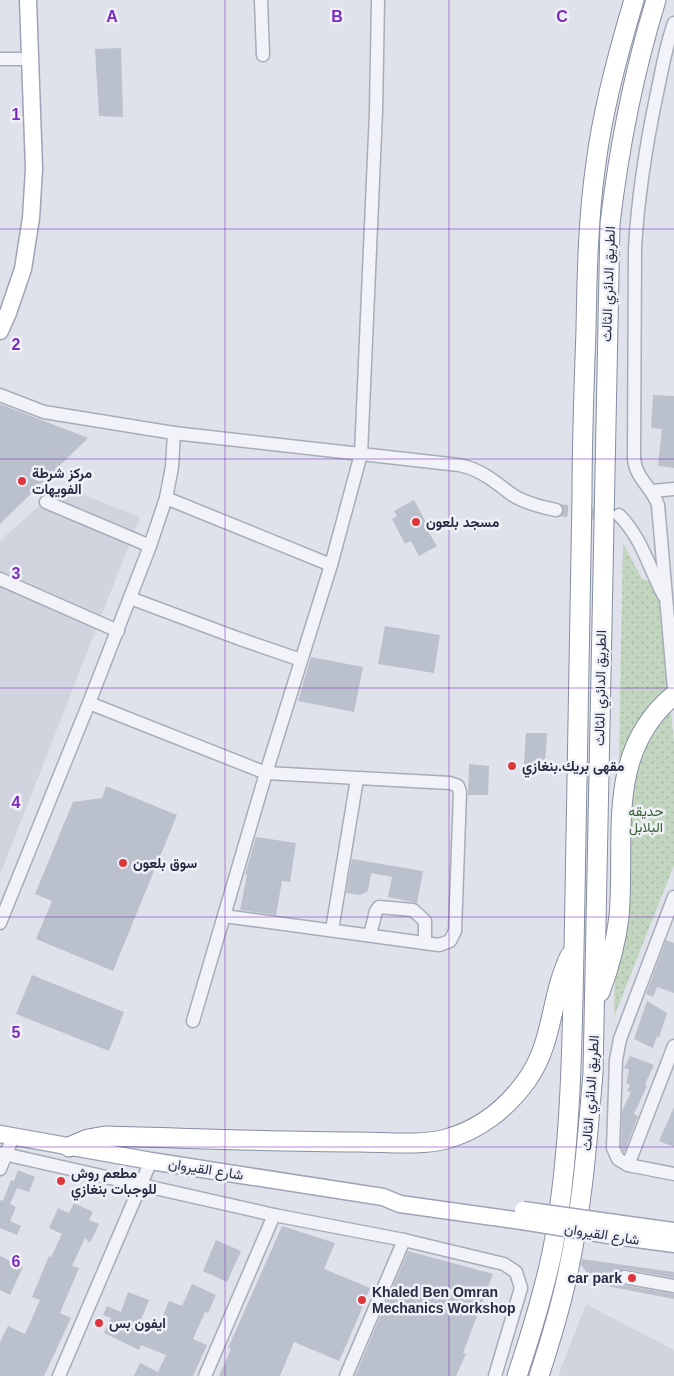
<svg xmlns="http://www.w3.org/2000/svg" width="674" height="1376" font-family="Arial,Vazirmatn,sans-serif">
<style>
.built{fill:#d1d4df}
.park{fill:url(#park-dots)}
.building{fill:#bbc0cd}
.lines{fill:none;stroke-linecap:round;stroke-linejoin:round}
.minor-tunnel{stroke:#babec9;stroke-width:12;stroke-dasharray:12 6;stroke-linecap:butt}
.minor-casing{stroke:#a8acb8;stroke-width:15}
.major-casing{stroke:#9da4b7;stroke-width:19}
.highway-casing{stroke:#858da2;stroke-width:21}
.minor{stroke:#f2f3f8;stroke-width:12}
.major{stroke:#fff;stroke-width:16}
.highway{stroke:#fff;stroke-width:19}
.major-bridge-casing{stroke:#9da4b7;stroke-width:19;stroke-linecap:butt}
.major-bridge{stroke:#fff;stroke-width:16}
.grid{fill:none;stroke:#7b2cbf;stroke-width:1;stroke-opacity:0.55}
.poi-dot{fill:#dd363b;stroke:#eff1f7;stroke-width:2}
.labels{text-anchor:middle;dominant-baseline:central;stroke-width:5;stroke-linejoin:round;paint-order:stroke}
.street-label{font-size:14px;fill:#262d43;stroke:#eff1f7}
.poi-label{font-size:14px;font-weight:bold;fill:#262d43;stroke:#eff1f7;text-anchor:start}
.park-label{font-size:14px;fill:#356032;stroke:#eff1f7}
.grid-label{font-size:16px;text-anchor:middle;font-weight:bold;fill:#7b2cbf;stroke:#eff1f7;stroke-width:5;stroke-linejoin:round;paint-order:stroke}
</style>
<defs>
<pattern id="park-dots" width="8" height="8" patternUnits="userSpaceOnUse" patternTransform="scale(1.25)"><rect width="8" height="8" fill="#c2d5bf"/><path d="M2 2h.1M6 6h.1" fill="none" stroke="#a7b7a5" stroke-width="1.8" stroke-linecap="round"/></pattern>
</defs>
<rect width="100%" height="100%" fill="#dfe2ea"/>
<g class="built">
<path d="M61,486l79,31 -140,358v-334z"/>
<path d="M586,1304l88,46v26h-116z"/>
</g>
<path class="park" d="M623,543l19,36 17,5 15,160v121l-60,152z"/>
<g class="building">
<path d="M121,48l2,69 -24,-1 -4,-67z"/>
<path d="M653,395l21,1v72l-16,-2 4,-37 -11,-1z"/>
<path d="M0,404l88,34 -88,86z"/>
<path d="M414,500l17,32 -2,1 8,13 -18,10 -8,-15 -6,3 -13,-25 5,-3 -3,-5z"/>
<path d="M385,626l55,9 -6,38 -56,-9z"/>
<path d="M311,657l52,10 -9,45 -56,-11z"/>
<path d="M526,733h21l-2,31h-21z"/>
<path d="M469,764l20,2 -1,29h-20z"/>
<path d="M106,786l71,29 -64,156 -77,-32 16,-38 -17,-7 38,-92 29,-4z"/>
<path d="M256,837l40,6 -6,39 -8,-1 -6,34 -36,-5 7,-35 -2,-1z"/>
<path d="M352,859l71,12 -6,32 -29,-6 4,-20 -21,-4 -3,18 -8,4 -14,-2z"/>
<path d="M666,940l8,3v50l-17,-6 -4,10 -7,-3z"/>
<path d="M32,975l92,37 -15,39 -93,-37z"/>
<path d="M647,1001l20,12 -8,25 -2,-2 -4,12 -19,-9z"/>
<path d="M630,1056l24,9 -9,19 2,2 -13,28 4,2 -14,37 -3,-7 1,-35 9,-19 -4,-1 3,-6 -4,-2 3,-13 -5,-2z"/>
<path d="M674,1107v40l-15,-6z"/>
<path d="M18,1170l17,7 -6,15 -12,-4 -7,16 6,3 -6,14 11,5 -4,9 -17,-7v-28l3,1 8,-21 3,1z"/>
<path d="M74,1203l19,9 -4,8 10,4 -9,19 -5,-5 -13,28 7,2 -19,45 11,5 -27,58h-44v-34l8,-16 17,8 15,-34 -8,-3 17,-41 2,1 11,-23 -13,-6 9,-20 11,5z"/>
<path d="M282,1226l53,17 -11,26 46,19 -15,37 -16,36 -45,-19 -14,34h-61l12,-27 -3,-1z"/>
<path d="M216,1240l25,11 -14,31 -24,-11z"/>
<path d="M408,1251l85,23 -30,79 3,1 -10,22h-101z"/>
<path d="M0,1256l23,11 -13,28 -10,-5z"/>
<path d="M582,1259l92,13v6l-49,-9 -7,2 -2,5 1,4 5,5 52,9v5l-78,-15 -15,-19z"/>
<path d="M192,1284l24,11 -8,18 -3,-1 -12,27 14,6 -14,31h-59l6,-13 18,9 8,-17 -25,-10 -2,5 -35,-17 7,-15 -8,-3 4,-9 14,6 7,-20 21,8 -9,22 17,8 12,-29 13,5z"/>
</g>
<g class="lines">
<path class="minor-tunnel" d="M556,510l55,5"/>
<g class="minor-casing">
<g id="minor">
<path d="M261,0l2,55"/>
<path d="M674,23c-8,22 -12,47 -17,70 -11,52 -19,103 -22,155l-1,211c2,20 18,28 24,46l16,184"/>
<path d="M0,59h29"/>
<path d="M0,395l44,17 130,21 285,32c21,4 35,16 52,29 13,9 30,13 45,16"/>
<path d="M652,491l22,-2"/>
<path d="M166,498l165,67"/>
<path d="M46,502l104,44"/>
<path d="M619,515c23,23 30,53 45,81"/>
<path d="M0,579l118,52"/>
<path d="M130,598l110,41 61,21"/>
<path d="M89,703l177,70 184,10 8,3 2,6 -5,139 -5,10 -11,4 -215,-29"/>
<path d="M674,897l-54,142 -4,21 -3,88 5,11 10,6 46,9"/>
<path d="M0,923l89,-220 61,-157 16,-48 6,-31 2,-34"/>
<path d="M332,930l25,-151"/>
<path d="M370,935l6,-24 3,-4 34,3 12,11v22"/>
<path d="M193,1021l73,-248 65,-208 30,-111 15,-342 2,-112"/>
<path d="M0,1153l274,62 130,25 100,24 12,8 5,16 -26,88"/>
<path d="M628,1165l46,-119"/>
<path d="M0,1169l13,-32"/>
<path d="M624,1277l50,9"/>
<path d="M59,1376l92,-215"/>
<path d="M205,1376l69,-161"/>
<path d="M346,1376l58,-136"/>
</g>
</g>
<g class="major-casing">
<g id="major">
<path d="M0,331l8,-18 15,-44 8,-51 3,-49 -6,-169"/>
<path d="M0,1134l151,27 232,36 17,7 122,17"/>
<path d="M615,1223l59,8"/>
<path d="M615,1236l59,8"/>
</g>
</g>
<g class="highway-casing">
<g id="highway">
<path d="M600,992c9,-24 16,-50 19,-75 7,-79 -15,-164 55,-222"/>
<path d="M69,1147l19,-8 17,-3c84,2 169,6 254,6 26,0 62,4 87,-3 33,-9 61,-31 81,-59 27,-38 23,-83 43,-124"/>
<path d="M517,1376c14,-42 27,-84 36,-128 18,-98 19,-198 21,-298 4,-151 6,-302 8,-453 0,-56 2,-112 4,-167 1,-56 2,-112 10,-167 7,-55 22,-110 38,-163"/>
<path d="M539,1376c10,-31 20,-63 27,-95 16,-69 21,-138 27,-208l17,-849c9,-77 23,-149 46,-224"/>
</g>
</g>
<use href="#minor" class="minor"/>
<use href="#major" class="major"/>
<use href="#highway" class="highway"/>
<g class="major-bridge-casing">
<g id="major-bridge">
<path d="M523,1210l92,13"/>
<path d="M522,1221l93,15"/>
</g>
</g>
<use href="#major-bridge" class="major-bridge"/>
</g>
<path class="grid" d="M225,0v1376M449,0v1376M0,229h674M0,459h674M0,688h674M0,917h674M0,1147h674"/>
<g class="poi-dot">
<circle cx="22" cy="481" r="5"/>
<circle cx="416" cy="522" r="5"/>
<circle cx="512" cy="766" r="5"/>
<circle cx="123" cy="863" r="5"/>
<circle cx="61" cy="1181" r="5"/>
<circle cx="632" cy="1278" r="5"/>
<circle cx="362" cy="1300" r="5"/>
<circle cx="99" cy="1323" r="5"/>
</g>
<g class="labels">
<g class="street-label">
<text transform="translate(608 284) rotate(-88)">الطريق الدائري الثالث</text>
<text transform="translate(600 688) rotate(-89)">الطريق الدائري الثالث</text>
<text transform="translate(590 1093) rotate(-86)">الطريق الدائري الثالث</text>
<text transform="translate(206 1169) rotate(9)">شارع القيروان</text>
<text transform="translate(602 1234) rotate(9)">شارع القيروان</text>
</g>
<g class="poi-label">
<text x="32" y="473">مركز شرطة<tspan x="32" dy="16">الفويهات</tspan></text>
<text x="426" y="522">مسجد بلعون</text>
<text x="522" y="766">مقهى بريك.بنغازي</text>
<text x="133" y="863">سوق بلعون</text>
<text x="71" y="1173">مطعم روش<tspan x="71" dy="16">للوجبات بنغازي</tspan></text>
<text x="622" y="1278" text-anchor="end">car park</text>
<text x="372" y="1292">Khaled Ben Omran<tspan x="372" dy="16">Mechanics Workshop</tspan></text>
<text x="109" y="1323">ايفون بس</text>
</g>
<g class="park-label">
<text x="646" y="811">حديقه<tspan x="646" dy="16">البلابل</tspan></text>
</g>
</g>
<g class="grid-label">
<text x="112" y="22">A</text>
<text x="337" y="22">B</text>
<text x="562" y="22">C</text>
<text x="16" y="120">1</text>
<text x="16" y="350">2</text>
<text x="16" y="579">3</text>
<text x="16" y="808">4</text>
<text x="16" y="1038">5</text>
<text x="16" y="1267">6</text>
</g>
</svg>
